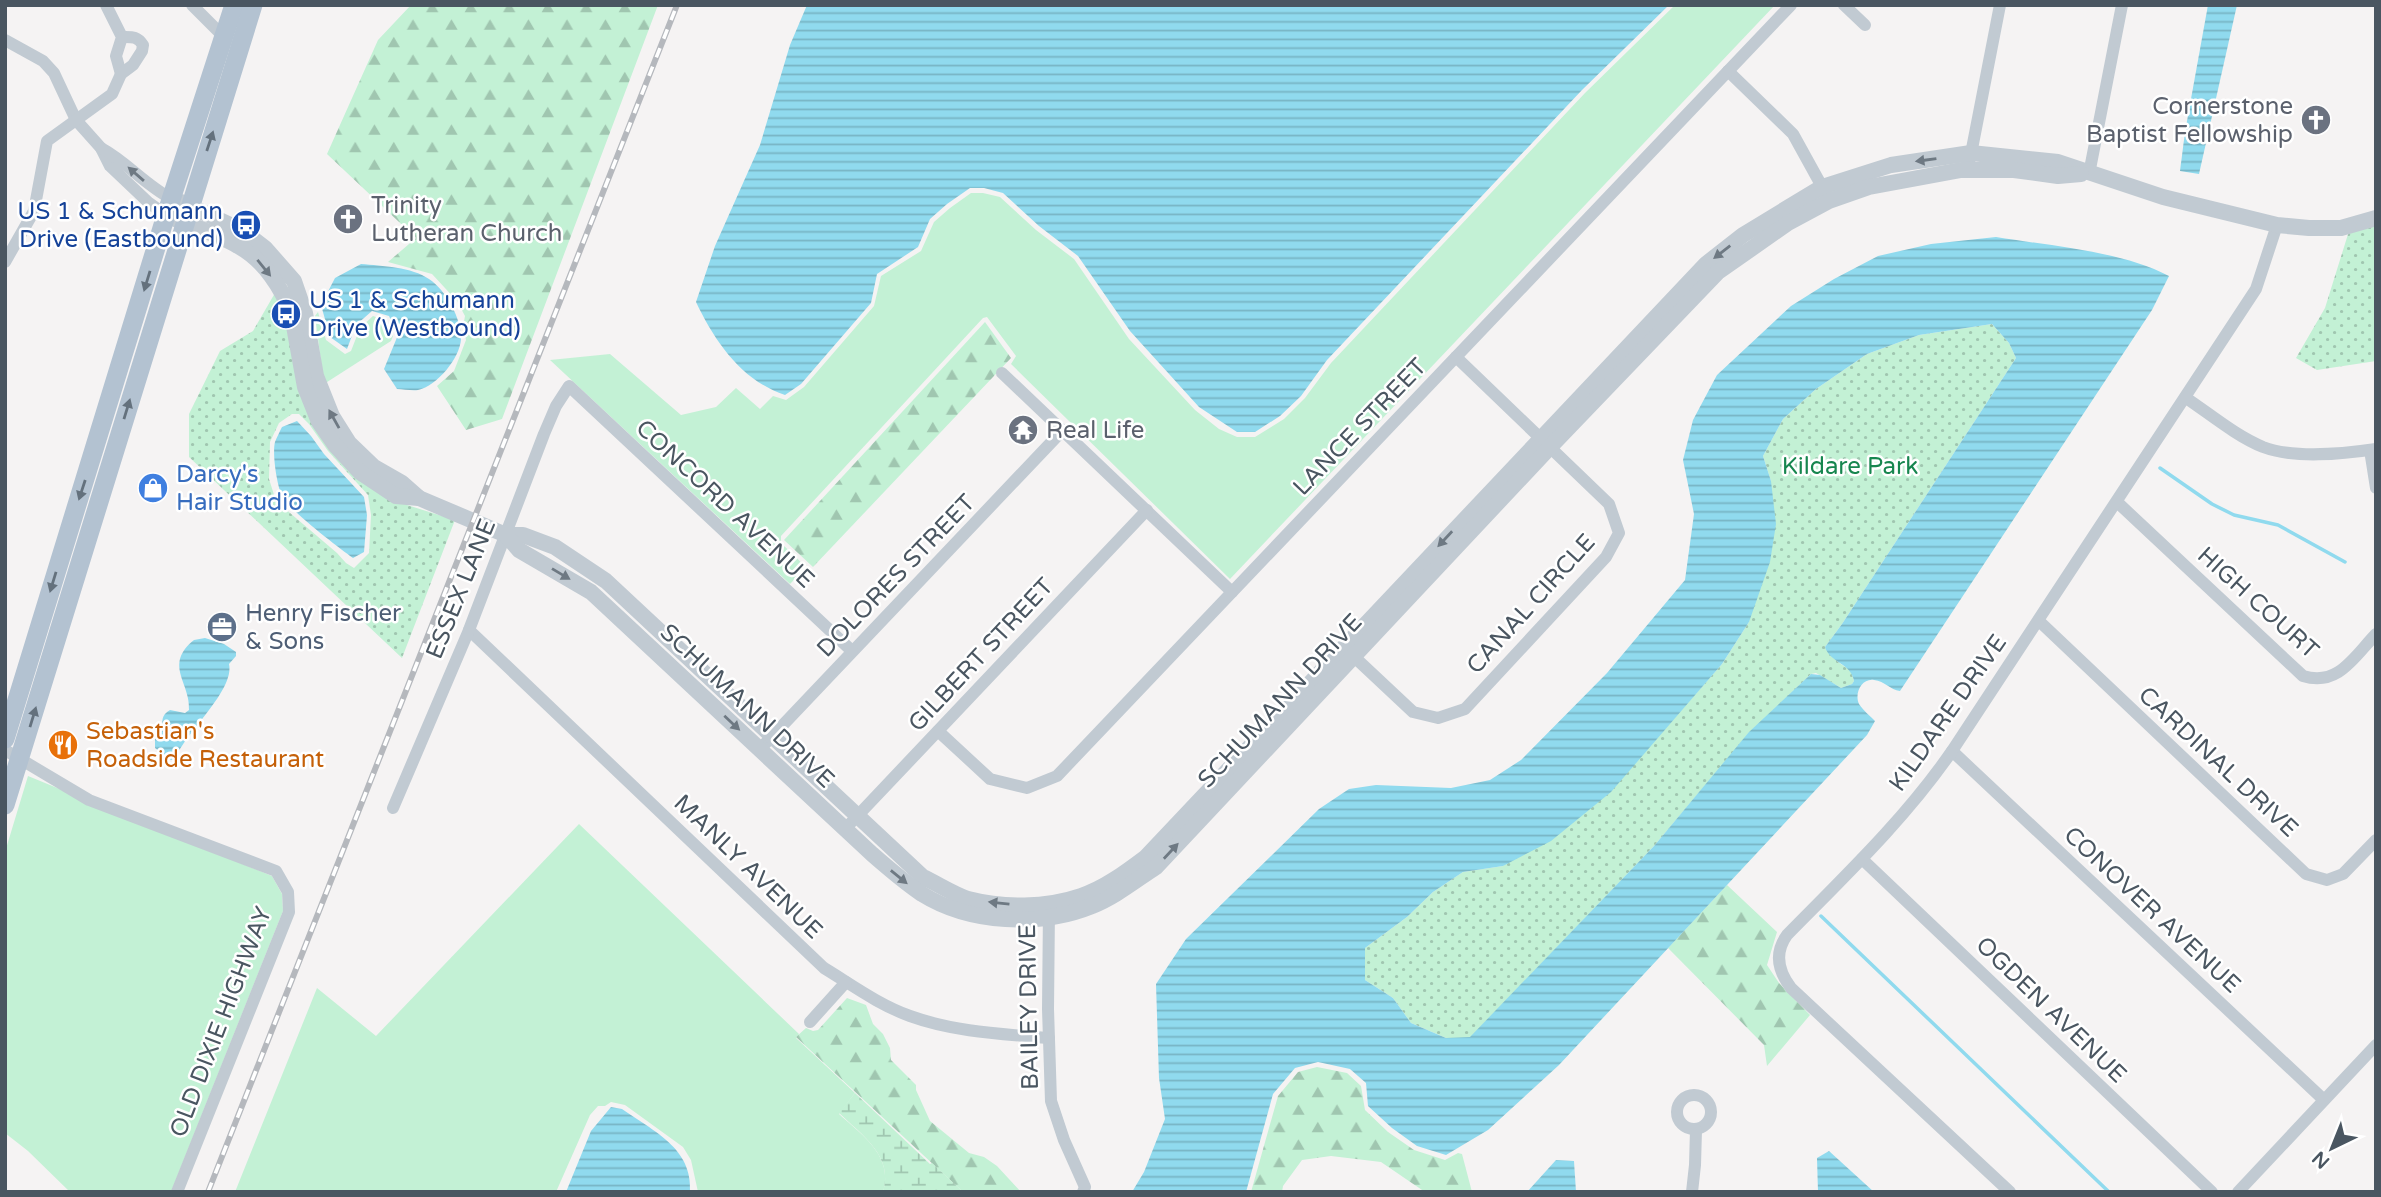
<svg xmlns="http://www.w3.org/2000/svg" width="2381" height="1197" font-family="'Varela Round',sans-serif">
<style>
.grass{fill:#c3f1d5}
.forest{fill:url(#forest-firs)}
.wetland{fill:url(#wetland-marsh)}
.park{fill:url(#park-dots);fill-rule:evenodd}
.water{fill:url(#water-rules);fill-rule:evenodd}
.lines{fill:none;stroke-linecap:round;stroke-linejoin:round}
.stream{stroke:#90daee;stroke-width:3.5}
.minor{stroke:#c1cad2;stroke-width:12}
.tertiary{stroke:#c1cad2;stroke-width:16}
.primary{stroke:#b3c2d1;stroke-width:19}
.rail-casing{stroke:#b5b8bd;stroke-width:6}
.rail{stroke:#fff;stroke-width:3.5;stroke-dasharray:10;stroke-linecap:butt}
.oneway{fill:#64717d}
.oneway2{fill:#6e7983}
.labels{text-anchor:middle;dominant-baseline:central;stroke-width:5;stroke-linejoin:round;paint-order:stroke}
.worship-label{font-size:24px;fill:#5b616d;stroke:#fff;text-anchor:start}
.transit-label{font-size:24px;fill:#164399;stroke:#fff;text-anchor:end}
.street-label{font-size:24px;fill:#4a5661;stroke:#fff}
.park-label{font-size:24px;fill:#17864f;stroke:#fff}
.shop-label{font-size:24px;fill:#366cbe;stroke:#fff;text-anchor:start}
.service-label{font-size:24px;fill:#4e5e75;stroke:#fff;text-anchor:start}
.food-label{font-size:24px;fill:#c56008;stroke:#fff;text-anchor:start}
</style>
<defs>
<pattern id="forest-firs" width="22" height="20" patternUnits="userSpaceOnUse" patternTransform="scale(1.75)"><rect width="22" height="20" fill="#c3f1d5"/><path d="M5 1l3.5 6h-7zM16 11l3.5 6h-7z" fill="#a0c6b0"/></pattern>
<pattern id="wetland-marsh" width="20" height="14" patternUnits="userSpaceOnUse" patternTransform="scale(1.75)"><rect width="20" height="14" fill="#c3f1d5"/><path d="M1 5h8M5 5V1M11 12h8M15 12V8" fill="none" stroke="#a0c6b0"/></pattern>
<pattern id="park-dots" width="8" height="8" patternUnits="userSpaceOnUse" patternTransform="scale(1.75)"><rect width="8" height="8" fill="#c3f1d5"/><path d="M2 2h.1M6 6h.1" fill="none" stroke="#a0c6b0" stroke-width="1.8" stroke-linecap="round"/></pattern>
<pattern id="water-rules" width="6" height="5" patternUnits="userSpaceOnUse" patternTransform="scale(1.75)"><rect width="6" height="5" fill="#90daee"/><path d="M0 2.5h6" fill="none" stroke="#78b4c4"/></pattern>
</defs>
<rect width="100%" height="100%" fill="#f5f3f3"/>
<g class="grass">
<path d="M1675,5h100l-545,574 -219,-215 5,-8 -29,-39 -4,1 -202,218v7l25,24 -16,17 -240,-224 60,-6 71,61 35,-8 20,-19 24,21 13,-13 13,4 18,-13 70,-81 7,-30 40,-25 13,-29 16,-14 21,-15h12l17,4 36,33 38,29 55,80 66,71 24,19 18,8h18l29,-18 21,-21 26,-35 254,-270z"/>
<path d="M318,312l8,28 19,14 6,-3 9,-23 13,-12 12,4 8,16 -2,5 -67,43 -9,-68z"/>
<path d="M28,776l244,100 10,18 1,17 -112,281h-101l-42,-41 -23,-18v-281z"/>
<path d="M579,824l220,210 -3,4 59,55 -16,21c23,21 55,42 44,78h-185l-7,-32 -8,-13 -58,-42 -14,-3 -6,4h-7l-8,9 -34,77h-321l82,-204 59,48z"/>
</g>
<g class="forest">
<path d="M411,5h247l-156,414 -36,11 -29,-44 17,-15 12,-31 -3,-13 2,-11 -8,-15 -25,-27 -44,-12 28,-24 -89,-84 51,-114z"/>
<path d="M985,322l26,36 -198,209 -29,-27z"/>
<path d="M1727,885l50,47 -10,33 12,18 31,32 -43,51 -3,-21 -96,-97z"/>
<path d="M847,998l19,7 7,19 10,10 7,14 1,12 25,25v5l14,31 39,32 15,4 13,9 24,26h-58l-167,-155 10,-9 7,3 5,-1z"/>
<path d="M1317,1067l30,6 14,13 4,24 23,22 26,18 31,10 13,-7 4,1 10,38h-47l-44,-30 -50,-6 -29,4 -19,26 -1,6h-31l27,-96 20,-24z"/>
</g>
<path class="wetland" d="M855,1093l75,71 2,-1 31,29h-80c11,-36 -21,-57 -44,-79z"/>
<g class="park">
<path d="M2376,225v136l-59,9 -21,-12 29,-50 24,-77z"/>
<path d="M275,293l12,24 17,82 103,106 48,15 -53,138 -213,-201v-43l31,-63 33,-20zM292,414h7l10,10 19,27 40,44 3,20 -2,38 -15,15 -8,-5 -9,-10 -61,-52 -7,-22 1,-37 9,-19z"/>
<path d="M1992,324l17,19 7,15 -174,266 -17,23 13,15 13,9 3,10 -2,3 -11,4 -25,-15 -5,1 -62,59 -95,113 -184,192h-24l-35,-15 -18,-25 -28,-18v-32l42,-31 26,-25 30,-20 40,-6 167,-143 52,-59 27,-42 22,-141 -8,-25 20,-37 33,-30 51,-35 52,-19z"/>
</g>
<g class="water">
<path d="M807,5h862l-87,85 -255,270 -26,36 -21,20 -25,16h-18l-38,-25 -69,-76 -52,-75 -39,-30 -36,-33 -19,-5h-14l-23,16 -17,15 -12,28 -41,27 -6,29 -70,81 -16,11c-43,-14 -70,-53 -89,-93l19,-56 45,-101 30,-100z"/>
<path d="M2208,5h29l-38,169 -19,-3 5,-39z"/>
<path d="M1996,237c54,9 126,14 173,39l-17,34 -252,381c-10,-1 -15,-10 -26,-11 -12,-2 -20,13 -15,24 4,6 11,12 16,17l-8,14 -308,330 -71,65 -42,25 -29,-9 -25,-18 -24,-22 -2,-23 -16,-14 -32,-7 -23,6 -22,26 -27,98h-114l12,-20 21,-53 -6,-41 -3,-94 30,-45 133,-130 30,-20 27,-4 75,3 39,-8 31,-20 86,-87 78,-93 9,-66 -11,-54 10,-40 24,-45 74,-69 43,-27 44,-23 53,-12zM1992,324l17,19 7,15 -174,266 -17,23c5,16 26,16 29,34l-2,3 -11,4 -21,-13 -9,-1 -62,58 -95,114 -184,191 -24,1 -35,-15 -18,-25 -28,-18v-32l42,-31 26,-25 30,-20 40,-6 48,-25 60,-49 111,-128 27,-42 21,-60 6,-38 -5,-43 -8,-25 20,-37 33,-30 51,-35 52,-19z"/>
<path d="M361,264c21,2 51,3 68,15 17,11 33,41 32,60 -1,19 -24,47 -43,51 -6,1 -15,-1 -21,-1l-13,-20 14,-34 -9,-19 -17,-5 -16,14 -9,24 -17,-12 -9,-32 14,-27z"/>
<path d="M297,421l14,15 13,18 40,43 3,18 -3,37 -11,6c-15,-11 -63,-47 -71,-62 -5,-11 -10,-42 -7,-54 2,-5 5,-11 7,-15z"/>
<path d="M205,638l19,6 12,8v4l-7,8c6,26 -44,69 -54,95l-4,1 -16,-12v-10l8,-8c-1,-9 -2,-15 7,-20l15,3 4,-3c2,-27 -26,-45 5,-70z"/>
<path d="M611,1107l11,2c31,22 71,39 68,83h-124l25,-61z"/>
<path d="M1829,1151l45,41h-56l-1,-34z"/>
<path d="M1556,1160l18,1 2,31h-49z"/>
</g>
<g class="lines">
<g class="stream">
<path d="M2160,468l52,36 22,11 44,10 67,37"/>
<path d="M1821,916l288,276"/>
</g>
<g class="minor">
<path d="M106,5l16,32 -6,19 5,18"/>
<path d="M192,5l32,32"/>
<path d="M1844,5l21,20"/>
<path d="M5,40l38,21 11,12 22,47 25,28 9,18 39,37 17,12"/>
<path d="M1728,71l65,63 32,58"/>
<path d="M101,148c26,14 44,37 71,51"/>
<path d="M1970,159l30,-154"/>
<path d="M2089,174l33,-169"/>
<path d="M5,262l29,-51 13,-70 65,-47 9,-20 12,-9 9,-14 1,-6c-6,-9 -11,-8 -21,-8"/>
<path d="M1002,373l230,219"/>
<path d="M2186,398c24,16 50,38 77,49 32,12 79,7 113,2"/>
<path d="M2370,450l6,38"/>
<path d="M2117,502l186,174c35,11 51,-19 73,-42"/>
<path d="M2039,621l267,253 21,6 16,-6 33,-34"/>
<path d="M469,630l355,338c28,17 55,37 86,48 44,16 93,18 139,22"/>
<path d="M1349,652l64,60 25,6 27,-9 141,-152 13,-24 -10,-29 -153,-147"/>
<path d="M938,731l52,48 37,9 30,-12 734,-771"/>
<path d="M760,749l302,-318"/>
<path d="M5,750l84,50 187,71 12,21 1,20 -112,280"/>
<path d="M1952,751l372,349"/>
<path d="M393,808l76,-178 75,-196 12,-28 13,-20 283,265"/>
<path d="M845,829l302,-319"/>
<path d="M1862,859l350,333"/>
<path d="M1049,909l-1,100 3,92 13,39 21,47 -2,5"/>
<path d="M810,1022l36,-40"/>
<circle cx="1694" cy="1112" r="17"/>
<path d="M1692,1192l3,-27 1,-35"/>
<path d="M2010,1192l-219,-204c-13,-17 -17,-35 -4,-53 58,-59 118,-116 165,-184l304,-462 21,-64"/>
<path d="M2238,1192l138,-147"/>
</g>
<g class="tertiary">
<path d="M181,202l62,29 22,17 29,33 11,32 11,63 16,40 17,27 25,24 28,16 17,15 87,37h17l32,12 51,34 317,296c15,7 30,17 45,22 35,9 78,9 113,-3 24,-8 45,-24 65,-39l560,-593 37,-29 79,-48 69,-22 80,-12 87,9 105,35 114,28 32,3h32l35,-10"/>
<path d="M166,215c24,11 50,18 72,31 26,14 44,42 54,69l13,72 14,35 16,23 25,27 36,24 23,2"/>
<path d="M506,535l13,15 72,42 281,262c16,14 32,28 50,40 48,30 118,33 170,12 23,-9 44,-26 64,-39l394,-420 168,-175 70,-49 41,-22 40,-14 92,-17h53l44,6 23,-2"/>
</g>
<g class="primary">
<path d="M5,739l161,-524 68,-210"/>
<path d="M5,805l248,-800"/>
</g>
<g class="rail-casing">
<path id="rail" d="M208,1192l469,-1187"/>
</g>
<use href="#rail" class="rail"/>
</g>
<defs><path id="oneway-solid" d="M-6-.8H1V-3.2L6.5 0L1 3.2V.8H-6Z" transform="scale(1.75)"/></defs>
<g class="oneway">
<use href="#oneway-solid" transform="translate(210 141) rotate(-72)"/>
<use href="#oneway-solid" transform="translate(147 281) rotate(107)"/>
<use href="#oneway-solid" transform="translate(127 409) rotate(-73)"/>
<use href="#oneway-solid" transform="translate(82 490) rotate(108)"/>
<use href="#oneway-solid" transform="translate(53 582) rotate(107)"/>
<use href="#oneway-solid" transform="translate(33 717) rotate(-73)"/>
</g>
<g class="oneway2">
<use href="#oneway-solid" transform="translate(1926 160) rotate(172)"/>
<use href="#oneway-solid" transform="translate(136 174) rotate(-139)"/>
<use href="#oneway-solid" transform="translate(1722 252) rotate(142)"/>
<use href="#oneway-solid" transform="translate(264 268) rotate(51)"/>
<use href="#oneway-solid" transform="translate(334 419) rotate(-119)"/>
<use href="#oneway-solid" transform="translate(1445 539) rotate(133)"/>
<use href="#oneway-solid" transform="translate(561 574) rotate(31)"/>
<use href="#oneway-solid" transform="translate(732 723) rotate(43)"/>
<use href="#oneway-solid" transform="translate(1171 851) rotate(-47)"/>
<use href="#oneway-solid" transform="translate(899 877) rotate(39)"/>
<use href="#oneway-solid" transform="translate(999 903) rotate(-174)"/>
</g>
<defs>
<g id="church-disc" transform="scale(1.575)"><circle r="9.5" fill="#6b7280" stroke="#fff"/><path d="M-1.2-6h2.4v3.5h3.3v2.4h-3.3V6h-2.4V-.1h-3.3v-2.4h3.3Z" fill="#fff"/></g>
<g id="bus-disc" transform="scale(1.575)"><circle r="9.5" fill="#1a4fb4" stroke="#fff"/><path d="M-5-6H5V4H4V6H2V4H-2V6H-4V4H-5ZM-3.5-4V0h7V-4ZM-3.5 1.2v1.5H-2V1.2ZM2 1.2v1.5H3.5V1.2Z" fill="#fff"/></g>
<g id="temple-disc" transform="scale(1.575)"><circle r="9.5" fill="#6b7280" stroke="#fff"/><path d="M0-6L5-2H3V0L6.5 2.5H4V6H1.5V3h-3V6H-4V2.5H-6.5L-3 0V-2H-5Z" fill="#fff"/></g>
<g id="shop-disc" transform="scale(1.575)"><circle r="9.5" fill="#3f7fe0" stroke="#fff"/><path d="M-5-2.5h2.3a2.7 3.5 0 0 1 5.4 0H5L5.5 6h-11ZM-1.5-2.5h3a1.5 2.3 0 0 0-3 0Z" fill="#fff"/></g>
<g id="office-disc" transform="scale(1.575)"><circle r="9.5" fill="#5c6f8a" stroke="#fff"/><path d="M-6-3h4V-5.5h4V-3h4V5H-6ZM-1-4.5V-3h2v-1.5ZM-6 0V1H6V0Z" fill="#fff"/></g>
<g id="restaurant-disc" transform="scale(1.575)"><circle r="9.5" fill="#e8710a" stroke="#fff"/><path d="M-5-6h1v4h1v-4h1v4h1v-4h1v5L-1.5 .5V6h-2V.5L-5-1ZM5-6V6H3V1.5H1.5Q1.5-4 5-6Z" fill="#fff"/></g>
</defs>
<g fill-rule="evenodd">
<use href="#church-disc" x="2316" y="120"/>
<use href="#church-disc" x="348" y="219"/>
<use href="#bus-disc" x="246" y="225"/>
<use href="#bus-disc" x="286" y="314"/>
<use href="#temple-disc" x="1023" y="430"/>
<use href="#shop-disc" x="153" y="488"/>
<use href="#office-disc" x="222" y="627"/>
<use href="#restaurant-disc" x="63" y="745"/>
</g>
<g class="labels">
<g class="worship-label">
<text x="2293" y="106" text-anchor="end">Cornerstone<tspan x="2293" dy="28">Baptist Fellowship</tspan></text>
<text x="371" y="205">Trinity<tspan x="371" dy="28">Lutheran Church</tspan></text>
<text x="1046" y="430">Real Life</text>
</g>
<g class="transit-label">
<text x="223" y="211">US 1 &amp; Schumann<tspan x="223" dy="28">Drive (Eastbound)</tspan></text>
<text x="309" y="300" text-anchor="start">US 1 &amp; Schumann<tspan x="309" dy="28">Drive (Westbound)</tspan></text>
</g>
<g class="street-label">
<text transform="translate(1360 427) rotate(-46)">LANCE STREET</text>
<text transform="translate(725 504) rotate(43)">CONCORD AVENUE</text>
<text transform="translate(896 576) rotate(-46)">DOLORES STREET</text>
<text transform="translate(461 589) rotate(-68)">ESSEX LANE</text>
<text transform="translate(2258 603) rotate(42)">HIGH COURT</text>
<text transform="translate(1531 604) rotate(-48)">CANAL CIRCLE</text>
<text transform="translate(981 655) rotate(-47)">GILBERT STREET</text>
<text transform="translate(1280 701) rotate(-47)">SCHUMANN DRIVE</text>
<text transform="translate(747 706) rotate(43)">SCHUMANN DRIVE</text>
<text transform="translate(1948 713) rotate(-55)">KILDARE DRIVE</text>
<text transform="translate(2218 762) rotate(43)">CARDINAL DRIVE</text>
<text transform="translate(748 867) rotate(44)">MANLY AVENUE</text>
<text transform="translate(2152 910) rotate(43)">CONOVER AVENUE</text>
<text transform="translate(1029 1007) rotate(-91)">BAILEY DRIVE</text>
<text transform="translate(2051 1010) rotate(44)">OGDEN AVENUE</text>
<text transform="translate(221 1022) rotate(-69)">OLD DIXIE HIGHWAY</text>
</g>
<g class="park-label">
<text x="1850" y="466">Kildare Park</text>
</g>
<g class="shop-label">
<text x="176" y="474">Darcy's<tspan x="176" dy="28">Hair Studio</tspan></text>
</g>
<g class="service-label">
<text x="245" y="613">Henry Fischer<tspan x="245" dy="28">&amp; Sons</tspan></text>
</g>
<g class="food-label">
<text x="86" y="731">Sebastian's<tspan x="86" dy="28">Roadside Restaurant</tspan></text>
</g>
</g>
<rect width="2381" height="1197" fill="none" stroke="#4a5661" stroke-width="14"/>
<g transform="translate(2332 1148) rotate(223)" stroke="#ffffff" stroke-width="5" paint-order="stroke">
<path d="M0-5L12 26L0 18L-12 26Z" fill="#4a5661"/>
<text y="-10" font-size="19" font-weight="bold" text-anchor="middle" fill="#4a5661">N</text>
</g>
</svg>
